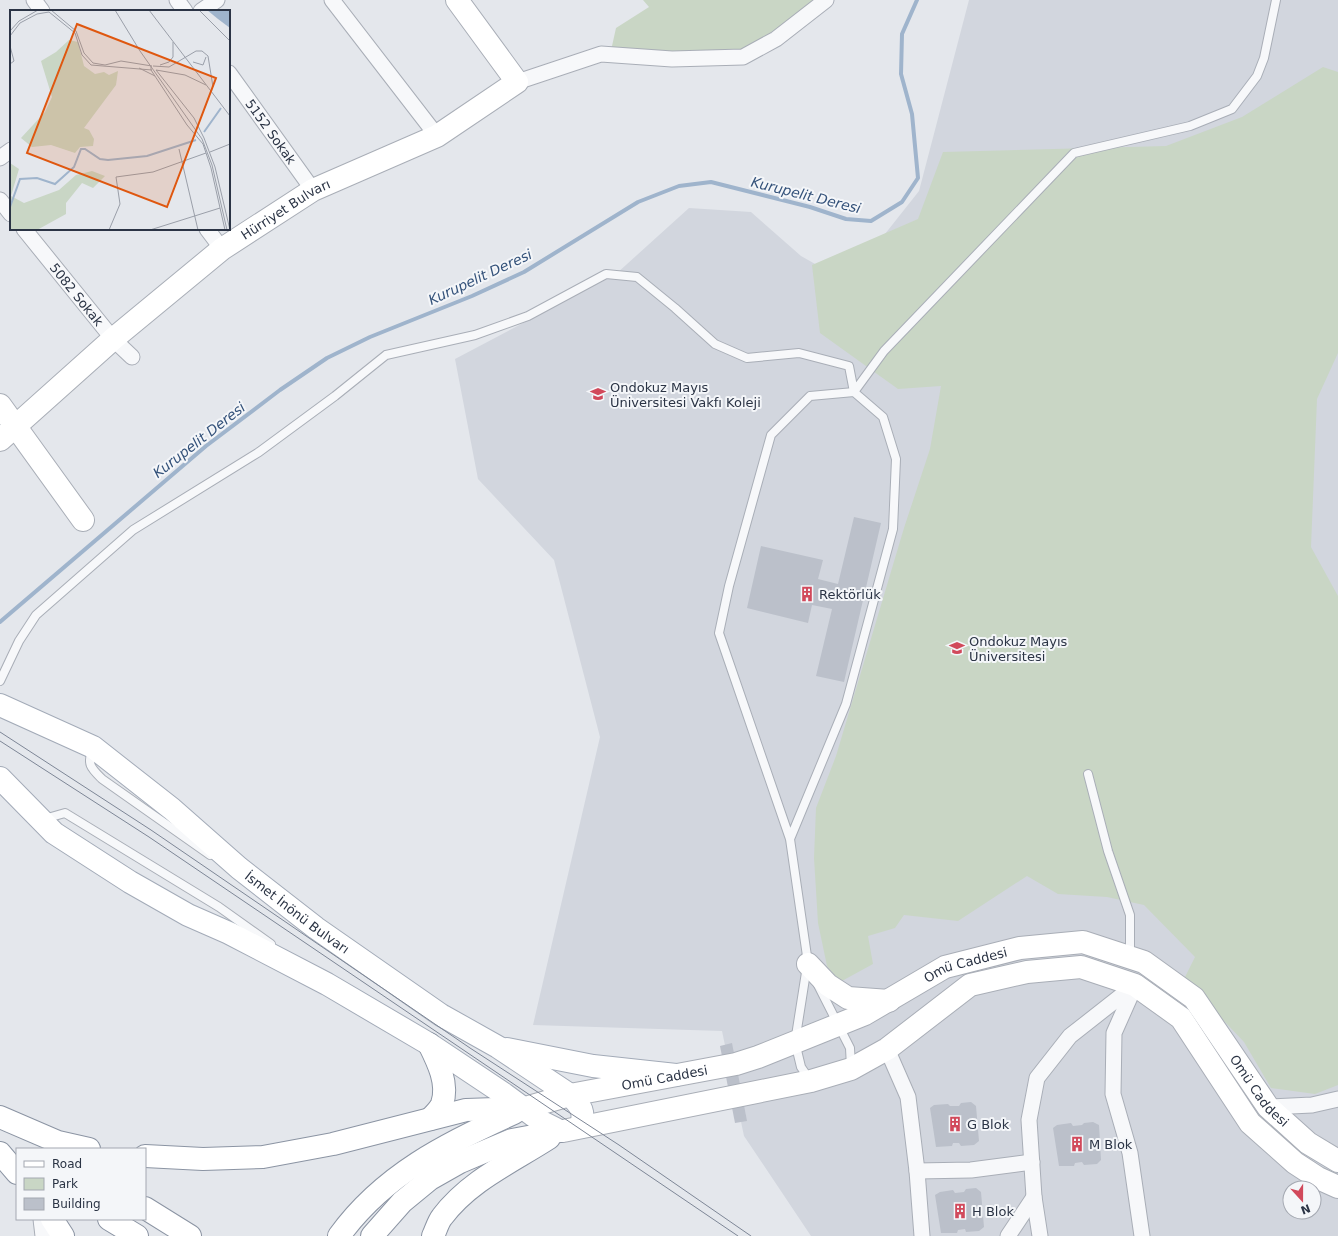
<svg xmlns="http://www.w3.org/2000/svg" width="1338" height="1236" font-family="'DejaVu Sans',sans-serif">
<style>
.built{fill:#d2d6de;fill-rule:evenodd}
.green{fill:#c9d6c5}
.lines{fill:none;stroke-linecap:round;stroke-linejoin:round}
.stream{stroke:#9fb4cc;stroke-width:4}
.building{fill:#bbc0ca}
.lane-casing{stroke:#a9aeb7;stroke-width:10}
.street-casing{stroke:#a9aeb7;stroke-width:17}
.secondary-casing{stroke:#a9aeb7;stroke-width:24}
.primary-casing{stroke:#a3abb8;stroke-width:24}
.highway-casing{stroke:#8b94a3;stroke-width:24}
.lane{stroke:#f7f8fa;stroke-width:8}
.street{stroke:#f7f8fa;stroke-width:15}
.secondary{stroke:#fff;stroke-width:22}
.primary{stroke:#fff;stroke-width:22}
.highway{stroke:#fff;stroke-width:22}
.tram{stroke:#7d8696;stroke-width:1}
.labels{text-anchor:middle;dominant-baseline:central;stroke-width:4;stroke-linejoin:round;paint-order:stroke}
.street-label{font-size:13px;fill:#2b3445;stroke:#f4f6f9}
.poi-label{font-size:13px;fill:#2b3445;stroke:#f4f6f9;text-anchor:start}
.water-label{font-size:14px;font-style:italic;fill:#34527a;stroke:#f4f6f9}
.inset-river{fill:none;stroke:#9fb4cc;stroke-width:2}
.inset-road{fill:none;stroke:#9a9fa9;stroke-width:1}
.view{fill:#df570f;fill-opacity:0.15;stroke:#df570f;stroke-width:2}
.inset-edge{fill:none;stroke:#2b3445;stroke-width:2}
</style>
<rect width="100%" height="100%" fill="#e4e7ec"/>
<path class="built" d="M969,0h369v1236h-527l-67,-100 -22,-105 -189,-6 67,-288 -46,-177 -76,-81 -23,-120 161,-85 73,-66 62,4 50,44 46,26 72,-91zM1290,1188h24v24h-24z"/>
<g class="green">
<path d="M643,0h183l-83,57 -133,-2 6,-27 33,-21z"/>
<path d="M1323,67l15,5v281l-21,46 -6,148 27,49v489l-23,9 -44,-6 -27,-46 -60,-63 11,-22 -51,-52 -37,-8 -49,-3 -31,-18 -69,45 -54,-6 -9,13 -27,8 5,28 -33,18 -13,-16 -9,-43 -4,-65 2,-50 20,-52 68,-228 26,-79 11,-63 -43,3 -78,-56 -8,-68 106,-46 25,-67 223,-6 76,-29z"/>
</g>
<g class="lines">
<path class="stream" d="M0,622l206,-176 74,-56 47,-32 43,-21 102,-41 52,-24 114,-70 41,-16 32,-4 99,25 36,12 25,2 31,-19 16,-24 -6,-64 -11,-40 1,-40 15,-34"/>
</g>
<g class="building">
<path d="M854,517l27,6 -37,159 -28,-6 16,-67 -20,-4 -4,18 -61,-15 14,-62 62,14 -5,19 20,5z"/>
<path d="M732,1043l15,78 -12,2 -15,-77z"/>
<path d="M971,1102l5,4 3,35 -5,4 -13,1 -2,-3h-6l-1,3 -16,1 -6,-39 4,-3 14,-1 2,2h9l2,-3z"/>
<path d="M1093,1122l6,3 2,35 -4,4 -13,1 -2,-3 -7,1 -1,3h-15l-6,-38 4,-3 14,-2 2,3 9,-1 2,-2z"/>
<path d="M976,1188l5,4 3,35 -5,4 -13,1 -1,-3 -7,1 -1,3h-16l-6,-38 5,-3 13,-2 2,3 9,-1 2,-3z"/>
</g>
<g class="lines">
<g class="lane-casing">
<g id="lane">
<path d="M0,681l19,-40 17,-26 97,-85 126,-78 76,-56 51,-41 89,-20 53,-19 78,-42 31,3 38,31 40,36 32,14 52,-5 50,13 5,26 30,-41 190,-198 116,-27 42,-17 25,-33 7,-18 12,-58"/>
<path d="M92,749c-5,16 -1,19 10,30l108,76"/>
<path d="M1088,774l20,77 22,64v40"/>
<path d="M48,824l3,-7 14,-4 154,94 52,37"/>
<path d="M790,839l56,-135 47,-175 3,-70 -13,-42 -29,-25 -44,4 -39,39 -42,151 -10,47 71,206 18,124"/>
<path d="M807,966l-12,76 6,25 9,13"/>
<path d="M818,985l32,63 1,19"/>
</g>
</g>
<g class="street-casing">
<g id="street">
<path d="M34,0l8,11"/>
<path d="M177,0l8,11"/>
<path d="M332,0l105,136"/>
<path d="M201,11l16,-11"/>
<path id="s1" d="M229,73l84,117"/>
<path d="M517,82l84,-28 71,5 71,-2 33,-18 50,-39"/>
<path d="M0,158l11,-8"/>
<path d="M0,200l11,14"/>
<path id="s2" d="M24,229l89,110 19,18"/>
<path d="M207,229l15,20"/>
<path d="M1134,988l-20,45 -1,61 17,59 12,83"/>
<path d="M887,1049l21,48 9,74 5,65"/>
<path d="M1268,1107l44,-2 26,-6"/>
<path d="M917,1171l54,-1 61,-8"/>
<path d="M41,1219l2,17"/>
<path d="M1008,1236l26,-39"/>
<path d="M1040,1236l-6,-39 -5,-77 8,-42 33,-42 65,-51"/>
</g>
</g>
<g class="secondary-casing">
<g id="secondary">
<path d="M0,405l83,115"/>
<path id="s3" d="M0,440l113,-101 109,-90 91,-59 124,-54 80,-54 -60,-82"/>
<path d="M808,964l20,21 20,13 41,3"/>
<path id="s4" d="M525,1108l45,-13 166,-31 22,-7 107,-43 80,-47 75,-19 63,-6 61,20 50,36 74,109 40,36 30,18"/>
<path d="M563,1131l248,-50 40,-12 36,-20 83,-64 57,-13 54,-5 54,18 46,33 69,105 45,40 23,15 20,9"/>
</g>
</g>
<g class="primary-casing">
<g id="primary">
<path id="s5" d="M0,705l93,42 79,62 67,59 77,60 125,87 57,32 72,48c11,12 15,15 11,32"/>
<path d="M0,778l54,55 76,49 58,33 41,18 98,51 102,60 75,50 38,28 18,9"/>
<path d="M507,1049l86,17 83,9"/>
</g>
</g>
<g class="highway-casing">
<g id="highway">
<path d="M429,1044c9,18 20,40 13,60 -2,5 -8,11 -12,15"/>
<path d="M0,1117l58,25 31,7"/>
<path d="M0,1153l17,20"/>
<path d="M145,1156l58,3 60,-2 70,-13 133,-34 59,-2"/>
<path d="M145,1208l45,28"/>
<path d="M52,1219l11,17"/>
<path d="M109,1219l28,17"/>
<path d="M339,1236c44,-61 108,-93 175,-123"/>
<path d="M372,1236l30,-34 28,-23 30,-17 52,-22 48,-9"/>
<path d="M433,1236c3,-6 5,-14 9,-19 28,-37 70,-55 107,-79"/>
</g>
</g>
<use href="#lane" class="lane"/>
<use href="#street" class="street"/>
<use href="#secondary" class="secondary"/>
<use href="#primary" class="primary"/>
<use href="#highway" class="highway"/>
<g class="tram">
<path d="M0,732l151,98 319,218 149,97 132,91"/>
<path d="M0,741l149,96 589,399"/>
</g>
</g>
<defs>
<g id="school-bare" transform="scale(1.2)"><path d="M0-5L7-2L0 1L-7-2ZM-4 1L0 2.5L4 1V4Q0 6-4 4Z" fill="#d1495b" stroke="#f4f6f9" stroke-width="2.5" paint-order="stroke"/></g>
<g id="building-bare" transform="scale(1.2)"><path d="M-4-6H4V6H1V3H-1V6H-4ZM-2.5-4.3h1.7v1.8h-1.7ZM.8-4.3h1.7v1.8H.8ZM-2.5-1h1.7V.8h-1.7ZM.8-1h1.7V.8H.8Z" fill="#d1495b" stroke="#f4f6f9" stroke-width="2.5" paint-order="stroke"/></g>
<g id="university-bare" transform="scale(1.2)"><path d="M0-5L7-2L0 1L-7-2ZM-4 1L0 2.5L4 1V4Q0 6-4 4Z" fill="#d1495b" stroke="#f4f6f9" stroke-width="2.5" paint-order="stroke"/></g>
</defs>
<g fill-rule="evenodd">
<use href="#school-bare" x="598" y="394"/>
<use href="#building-bare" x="807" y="594"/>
<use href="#university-bare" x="957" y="648"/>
<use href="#building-bare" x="955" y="1124"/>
<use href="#building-bare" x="1077" y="1144"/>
<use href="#building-bare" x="960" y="1211"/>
</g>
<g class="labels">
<g class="street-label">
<text stroke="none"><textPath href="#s1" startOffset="72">5152 Sokak</textPath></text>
<text stroke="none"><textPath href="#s3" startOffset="368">Hürriyet Bulvarı</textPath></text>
<text stroke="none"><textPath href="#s2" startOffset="84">5082 Sokak</textPath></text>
<text stroke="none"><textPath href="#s5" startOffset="365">İsmet İnönü Bulvarı</textPath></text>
<text stroke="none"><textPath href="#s4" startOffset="467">Omü Caddesi</textPath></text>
<text stroke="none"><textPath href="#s4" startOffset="143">Omü Caddesi</textPath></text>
<text stroke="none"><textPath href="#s4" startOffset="827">Omü Caddesi</textPath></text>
</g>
<g class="poi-label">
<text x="610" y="387">Ondokuz Mayıs<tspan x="610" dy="15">Üniversitesi Vakfı Koleji</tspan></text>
<text x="819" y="594">Rektörlük</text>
<text x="969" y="641">Ondokuz Mayıs<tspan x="969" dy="15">Üniversitesi</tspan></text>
<text x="967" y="1124">G Blok</text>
<text x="1089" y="1144">M Blok</text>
<text x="972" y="1211">H Blok</text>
</g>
<g class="water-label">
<text transform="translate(806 195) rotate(14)">Kurupelit Deresi</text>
<text transform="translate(480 277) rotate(-25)">Kurupelit Deresi</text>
<text transform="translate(199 440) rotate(-38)">Kurupelit Deresi</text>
</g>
</g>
<g transform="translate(10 10)">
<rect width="220" height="220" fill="#e4e7ec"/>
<path d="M59,30l9,2 6,24 11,8 9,-2 5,3 9,-4 -2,14 -32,43 5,2 5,9 -1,7 -13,1 -5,6 -24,-8 -19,2 -11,-9 24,-26 7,-15 -11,-36 15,-9zM0,153l9,6 -8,27 13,7 35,-13 17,-15 16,-4 13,5 -12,12 -11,-5 -16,20v11l-29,16h-27z" fill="#c9d6c5"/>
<path d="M197,0h23v18l-12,-9z" fill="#9fb4cc"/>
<path class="inset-river" d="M194,122l17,-24M0,197l10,-28 17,-1 18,6 19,-17 7,-18h4l15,10 8,1 39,-4 49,-16"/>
<path class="inset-road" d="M41,0l25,21 8,22 9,10 12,2 16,-4 31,5M105,0l25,41 62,88 10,26 15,65M139,0l81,106M189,0l31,31M0,21l9,-10 19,-11M0,26l10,-13 17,-9 12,-2 26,21 7,22 9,10 61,5M0,36l4,15 -4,3M183,52l10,3 3,-8M150,55l9,-3 4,-5v-15M141,56v4l36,55 16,19 8,24 14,62M143,56l16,1 27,-16h6l6,5 5,31M129,58l16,8M146,60l38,48 10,20 11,29 15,63M146,60l29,5 21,10M169,139l19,81M200,142l20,-8M99,220l11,-26 -4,-27 37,-5 53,-19M140,220l70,-22"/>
<path class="view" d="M67,14l139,54 -49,129 -140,-54z"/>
<rect width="220" height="220" class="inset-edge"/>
</g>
<rect x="16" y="1148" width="130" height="72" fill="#f4f6f9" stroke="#a4a8b1"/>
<rect x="24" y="1161" width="20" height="6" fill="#ffffff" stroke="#a4a8b1"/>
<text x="52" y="1168" font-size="12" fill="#2b3445">Road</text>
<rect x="24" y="1178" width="20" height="12" fill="#c9d6c5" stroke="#a4a8b1"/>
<text x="52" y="1188" font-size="12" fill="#2b3445">Park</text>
<rect x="24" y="1198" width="20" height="12" fill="#bbc0ca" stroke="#a4a8b1"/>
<text x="52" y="1208" font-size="12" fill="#2b3445">Building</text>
<g transform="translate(1302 1200) rotate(159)"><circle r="19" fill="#f4f6f9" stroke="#a4a8b1"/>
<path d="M0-3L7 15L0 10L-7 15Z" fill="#d1495b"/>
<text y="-6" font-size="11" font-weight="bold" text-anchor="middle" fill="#2b3445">N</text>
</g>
</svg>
